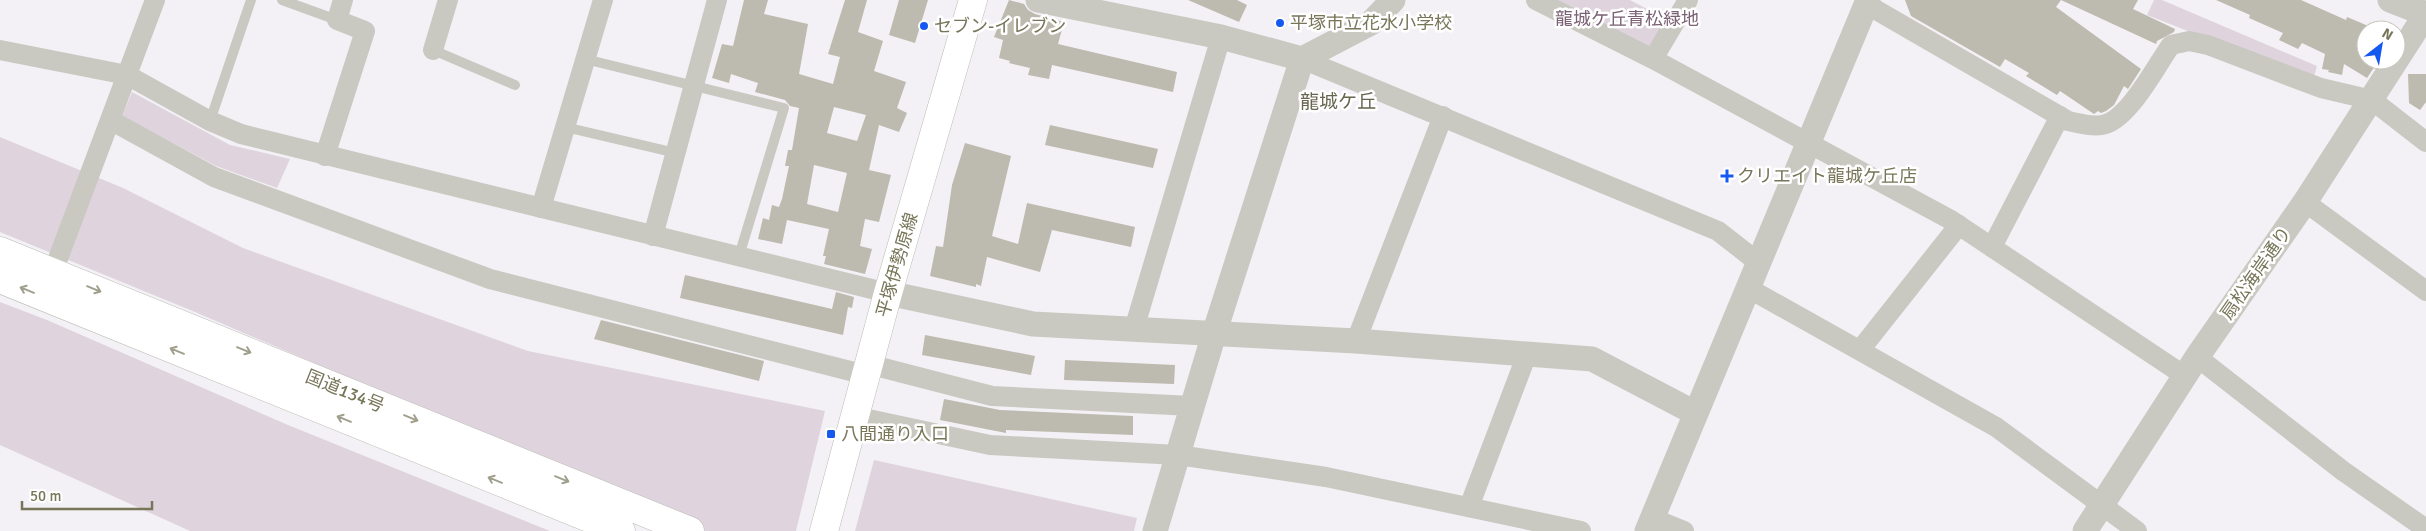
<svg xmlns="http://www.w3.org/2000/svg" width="2426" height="531" font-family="Signika,'Noto Sans JP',sans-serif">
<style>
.green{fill:#dfd4de}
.building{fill:#bdbaaf;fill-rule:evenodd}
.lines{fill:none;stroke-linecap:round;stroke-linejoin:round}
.primary-casing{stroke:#bcbbb2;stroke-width:29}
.trunk-casing{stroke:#bbbbb4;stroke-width:29}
.service{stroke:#c9c9c2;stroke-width:10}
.minor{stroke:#c9c9c2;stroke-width:20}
.tertiary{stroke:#c9c9c2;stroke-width:25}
.primary{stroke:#fff;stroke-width:28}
.trunk{stroke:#fff;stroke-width:28}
.oneway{stroke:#a09f8b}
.poi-dot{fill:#1559f1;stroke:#fff;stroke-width:2}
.labels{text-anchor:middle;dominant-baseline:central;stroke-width:5;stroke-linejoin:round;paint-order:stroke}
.park-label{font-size:18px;fill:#7b6174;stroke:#fff}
.poi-label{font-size:18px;fill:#787659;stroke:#fff;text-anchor:start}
.street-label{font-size:18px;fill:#787659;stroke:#fff}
.neighbourhood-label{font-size:19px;fill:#696650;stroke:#fff}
</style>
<rect width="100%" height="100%" fill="#f3f1f5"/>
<g class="green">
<path d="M1550,0h80l38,20 -12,34z"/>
<path d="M2154,0h8l155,66 -4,14 -166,-65z"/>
<path d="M132,92l98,53 60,14 -13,29 -61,-22 -94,-50z"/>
<path d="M0,137l123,51 120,60 285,103 297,60 -29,120h-90l-511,-219 -195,-80z"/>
<path d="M0,302l47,18 241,105 262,106h-360l-190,-86z"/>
<path d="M874,460l263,58 -3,13h-279z"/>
</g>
<g class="building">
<path d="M744,0h24l-4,14 44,10 -9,50 34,10 7,-27 -12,-3 17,-54h22l-9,32 25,9 -9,30 32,11 -9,26 10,5 -8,19 -20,-7 -10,45 22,5 -12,47 -14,-3 -5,27 12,3 -7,25 -41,-10 2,-8h-3l6,-27 -42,-9 -5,24 -24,-5 5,-21 6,2 3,-15 7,2 3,-8 7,-33h-4l3,-16h4l7,-42 -9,-2 -5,-6 -30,-8 3,-9 -27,-9 -2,9 -17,-5 10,-34 11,2zM834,107l32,8 -9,26 -30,-8zM814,165l33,8 -9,39 -31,-8z"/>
<path d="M899,0h29l-13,43 -26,-8z"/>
<path d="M1009,0l15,4 4,6 7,4 29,8 -6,22 119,28 -4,20 -121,-27 -3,14 -21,-4 2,-7 -21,-5 1,-2 -11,-3 4,-18 -9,-3z"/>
<path d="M1188,0h49l10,5 -8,17z"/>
<path d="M1905,0h156l-5,7 85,62 -13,20 -4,-3 -10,19 -8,6 -5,2 -3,-2 -4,3 -34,-23 -3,4 -31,-19 3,-3 -24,-14 -5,8 -89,-51z"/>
<path d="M2061,0h77l-5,9 42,20 -1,3 -17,9 -1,3z"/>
<path d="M2216,0h85l45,20 1,-3 19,8v35h13l-12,18 -23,-14 -2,11 -14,-3 1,-2 -7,-1 3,-15 -23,-11 -4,6 -19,-9 4,-7 -34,-15 1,-3z"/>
<path d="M2408,74h18v28l-6,8 -11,-7z"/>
<path d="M1050,125l108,24 -5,19 -108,-23z"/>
<path d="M965,143l46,13 -19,80 26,8 9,-41 108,24 -4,20 -79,-17 -12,42 -53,-15 -6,29 -5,-2v3l-46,-11 6,-30 7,1 9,-62z"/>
<path d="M685,275l147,34 4,-17 18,5 -2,11 -4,-1 -5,28 -163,-37z"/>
<path d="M601,320l163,41 -5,20 -165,-42z"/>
<path d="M925,335l110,21 -4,19 -109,-20z"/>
<path d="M1065,360l110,5 -1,19 -110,-4z"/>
<path d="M944,399l56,11 133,6v19l-127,-5v3l-66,-13z"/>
</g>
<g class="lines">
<g class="primary-casing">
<path id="primary" d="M824,531l64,-238 85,-293"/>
</g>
<g class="trunk-casing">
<g id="trunk">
<path d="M0,251l690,280"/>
<path d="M0,279l621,252"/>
</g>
</g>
<g class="service">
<path d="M282,0l55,20"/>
<path d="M433,50l82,35"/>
<path d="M585,59l199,49 -45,148"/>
<path d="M210,121l41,-121"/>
<path d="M565,127l111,26"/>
</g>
<g class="minor">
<path d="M1536,0l117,59 298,161 234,156"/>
<path d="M1866,4l202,117c11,2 22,6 34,4 26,-4 54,-59 69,-80l18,-4 19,4 113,43 51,12 54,42"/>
<path d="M0,50l127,25 83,46 31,13 647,159"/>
<path d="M433,50l15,-50"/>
<path d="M1302,59l416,172 41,32"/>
<path d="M1653,59l35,-59"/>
<path d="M112,121l102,56 276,102 376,96"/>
<path d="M325,156l40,-125 -28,-11 6,-20"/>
<path d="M2305,202l121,89"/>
<path d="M541,208l62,-208"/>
<path d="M653,236l64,-236"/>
<path d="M1992,247l68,-131"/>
<path d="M53,272l102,-272"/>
<path d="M1748,288l248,139 141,104"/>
<path d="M1134,329l87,-292"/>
<path d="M1356,341l87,-225"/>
<path d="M1860,350l99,-125"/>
<path d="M2197,357l146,114 83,58"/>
<path d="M868,364l124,32 200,10"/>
<path d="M854,416l136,29 188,10 148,22 255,54"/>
<path d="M1469,507l58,-153"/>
<path d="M1652,518l32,13"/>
</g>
<g class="tertiary">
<path d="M1038,0l183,37 81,22"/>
<path d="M2390,0l36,14"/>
<path d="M888,293l145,31 323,17 236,18 103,54"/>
<path d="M1155,531l59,-197 88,-275 69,-36 22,-23"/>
<path d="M1647,531l221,-531"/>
<path d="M2085,531l112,-174 108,-155 121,-188"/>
</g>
<use href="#primary" class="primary"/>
<use href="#trunk" class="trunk"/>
</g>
<defs><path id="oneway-shaft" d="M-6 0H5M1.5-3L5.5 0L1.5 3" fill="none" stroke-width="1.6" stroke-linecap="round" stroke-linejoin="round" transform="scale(1.25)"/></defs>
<g class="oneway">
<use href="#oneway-shaft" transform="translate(94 289) rotate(22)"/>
<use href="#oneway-shaft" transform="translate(27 290) rotate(-158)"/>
<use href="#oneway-shaft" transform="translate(244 350) rotate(22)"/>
<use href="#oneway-shaft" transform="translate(177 351) rotate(-158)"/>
<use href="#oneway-shaft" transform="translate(411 418) rotate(22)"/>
<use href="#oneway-shaft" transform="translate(344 419) rotate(-158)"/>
<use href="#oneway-shaft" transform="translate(562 479) rotate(22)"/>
<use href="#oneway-shaft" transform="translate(495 480) rotate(-158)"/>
</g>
<g class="poi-dot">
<circle cx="1280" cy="23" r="5"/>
<circle cx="924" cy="26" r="5"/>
<path d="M1724.5 168.5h5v5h5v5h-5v5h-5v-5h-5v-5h5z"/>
<rect x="826" y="429" width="10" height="10" rx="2.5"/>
</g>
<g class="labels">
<g class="park-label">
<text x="1627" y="19">龍城ケ丘青松緑地</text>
</g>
<g class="poi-label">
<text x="1290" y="23">平塚市立花水小学校</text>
<text x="934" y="26">セブン-イレブン</text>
<text x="1737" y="176">クリエイト龍城ケ丘店</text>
<text x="841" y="434">八間通り入口</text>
</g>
<g class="street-label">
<text transform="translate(897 265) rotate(-74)">平塚伊勢原線</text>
<text transform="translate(2256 273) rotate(-55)">扇松海岸通り</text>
<text transform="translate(345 391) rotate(22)">国道134号</text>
</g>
<g class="neighbourhood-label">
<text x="1338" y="102">龍城ケ丘</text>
</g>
</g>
<g transform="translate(2381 45) rotate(31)"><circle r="24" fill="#ffffff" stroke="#c9c8bd"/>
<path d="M0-4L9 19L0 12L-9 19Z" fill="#1559f1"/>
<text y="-8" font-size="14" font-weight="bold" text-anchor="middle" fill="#787659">N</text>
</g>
<path d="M22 501v8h130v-8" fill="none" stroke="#787659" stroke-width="2.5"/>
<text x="30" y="501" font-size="15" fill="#787659" stroke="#ffffff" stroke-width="4" paint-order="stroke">50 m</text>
</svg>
